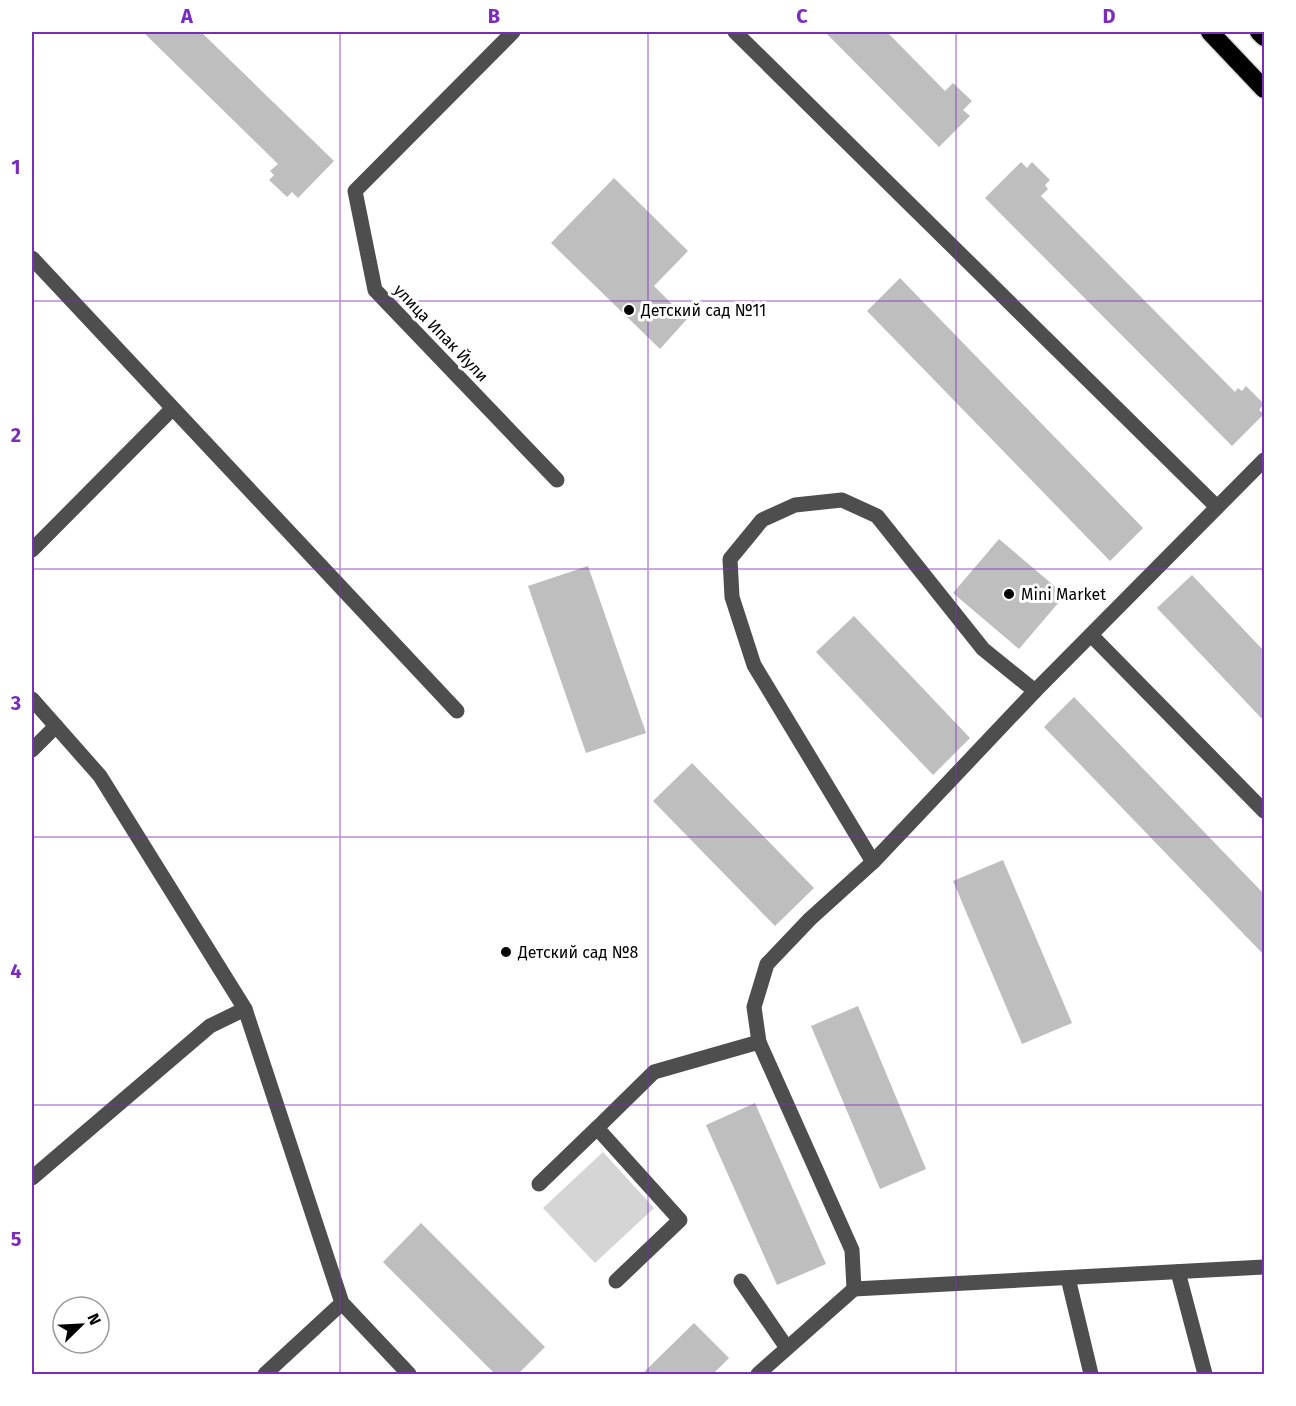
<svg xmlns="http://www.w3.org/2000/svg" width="1296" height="1406" font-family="'Fira Sans',sans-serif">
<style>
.green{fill:#d5d5d5}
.building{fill:#bebebe}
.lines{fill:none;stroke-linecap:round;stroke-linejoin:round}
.highway-casing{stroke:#dbdbdb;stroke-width:21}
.minor{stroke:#4e4e4e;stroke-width:15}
.highway{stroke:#000;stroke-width:18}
.grid{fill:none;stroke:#7b2cbf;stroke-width:1.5;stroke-opacity:0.55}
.poi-dot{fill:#000;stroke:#fff;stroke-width:2}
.labels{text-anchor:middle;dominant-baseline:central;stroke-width:6;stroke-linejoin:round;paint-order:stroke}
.poi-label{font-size:16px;fill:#000;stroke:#fff;text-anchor:start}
.street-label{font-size:16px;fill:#000;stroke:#fff}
.neatline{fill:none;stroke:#7b2cbf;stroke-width:2}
.grid-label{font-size:20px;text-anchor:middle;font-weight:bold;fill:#7b2cbf}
</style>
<rect width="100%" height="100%" fill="#fff"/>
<path class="green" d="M603,1152l51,56 -59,55 -52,-55z"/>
<g class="building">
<path d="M143,32h58l133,129 -36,37 -6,-6 -5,5 -18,-17 5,-5 -4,-4 8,-7z"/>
<path d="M825,32h62l58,59 8,-8 19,18 -9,9 7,6 -31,31z"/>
<path d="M1021,162l6,6 5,-6 18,18 -5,5 3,4 -7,7 194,196 3,-4 4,3 4,-5 18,18 -5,6 5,4 -32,32 -247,-248z"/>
<path d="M614,178l74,73 -34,35 33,33 -27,30 -109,-106z"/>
<path d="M900,278l243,250 -33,33 -243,-250z"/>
<path d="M999,539l66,56 -46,54 -66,-56z"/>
<path d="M588,566l58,167 -60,20 -58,-167z"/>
<path d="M1192,575l72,76v70l-107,-113z"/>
<path d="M854,616l116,122 -37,37 -117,-123z"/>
<path d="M1074,697l190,197v61l-220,-228z"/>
<path d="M692,763l122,125 -39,38 -122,-125z"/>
<path d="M1003,860l69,163 -50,21 -69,-163z"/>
<path d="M858,1006l68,163 -46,20 -69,-163z"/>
<path d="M755,1103l71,161 -49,21 -71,-160z"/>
<path d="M421,1223l124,124 -27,27h-23l-112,-112z"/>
<path d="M694,1323l35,35 -16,16h-71z"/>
</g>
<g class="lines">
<g class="highway-casing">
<g id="highway">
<path d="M1210,32l54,57"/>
<path d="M1259,32l5,5"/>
</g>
</g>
<g class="minor">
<path d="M513,32l-158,159 20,99 182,190"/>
<path d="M735,32l482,475"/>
<path d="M32,258l425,453"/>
<path d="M32,550l140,-141"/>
<path d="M1091,635l173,176"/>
<path d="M32,699l68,77 145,233 97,294 67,71"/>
<path d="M32,750l24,-24"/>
<path d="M873,862l-119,-197 -22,-68 -2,-38 32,-39 33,-15 47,-5 35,16 106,133 52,42"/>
<path d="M32,1178l178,-152 35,-17"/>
<path d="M539,1184l58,-56"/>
<path d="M1178,1272l27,102"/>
<path d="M1068,1278l23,96"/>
<path d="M616,1281l64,-61 -83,-92 57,-56 105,-30"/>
<path d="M741,1281l46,67"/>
<path d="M854,1289l410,-22"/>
<path d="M265,1374l77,-71"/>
<path d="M758,1374l96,-85 -2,-39 -93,-208 -5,-35 13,-43 43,-45 63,-57 162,-171 229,-231"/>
</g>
<use href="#highway" class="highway"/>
</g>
<path class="grid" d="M340,32v1342M648,32v1342M956,32v1342M32,301h1232M32,569h1232M32,837h1232M32,1105h1232"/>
<g class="poi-dot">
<circle cx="629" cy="310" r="6"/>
<circle cx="1009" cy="594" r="6"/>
<circle cx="506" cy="952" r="6"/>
</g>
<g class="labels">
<g class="poi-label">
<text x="641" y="310">Детский сад №11</text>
<text x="1021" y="594">Mini Market</text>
<text x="518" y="952">Детский сад №8</text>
</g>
<g class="street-label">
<text transform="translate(441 333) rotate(46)">улица Ипак Йули</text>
</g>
</g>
<rect width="1296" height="1406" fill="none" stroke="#ffffff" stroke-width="66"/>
<g transform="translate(81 1325) rotate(66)"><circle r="28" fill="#ffffff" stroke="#999999" stroke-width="1.5"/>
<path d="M0-4.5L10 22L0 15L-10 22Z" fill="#000000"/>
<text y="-9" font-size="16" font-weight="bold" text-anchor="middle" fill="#000000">N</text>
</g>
<rect x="33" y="33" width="1230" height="1340" class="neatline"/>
<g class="grid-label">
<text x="187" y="23">A</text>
<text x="494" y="23">B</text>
<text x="802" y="23">C</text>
<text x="1109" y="23">D</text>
<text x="16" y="174">1</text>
<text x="16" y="442">2</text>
<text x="16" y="710">3</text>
<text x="16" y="978">4</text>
<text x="16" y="1246">5</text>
</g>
</svg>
